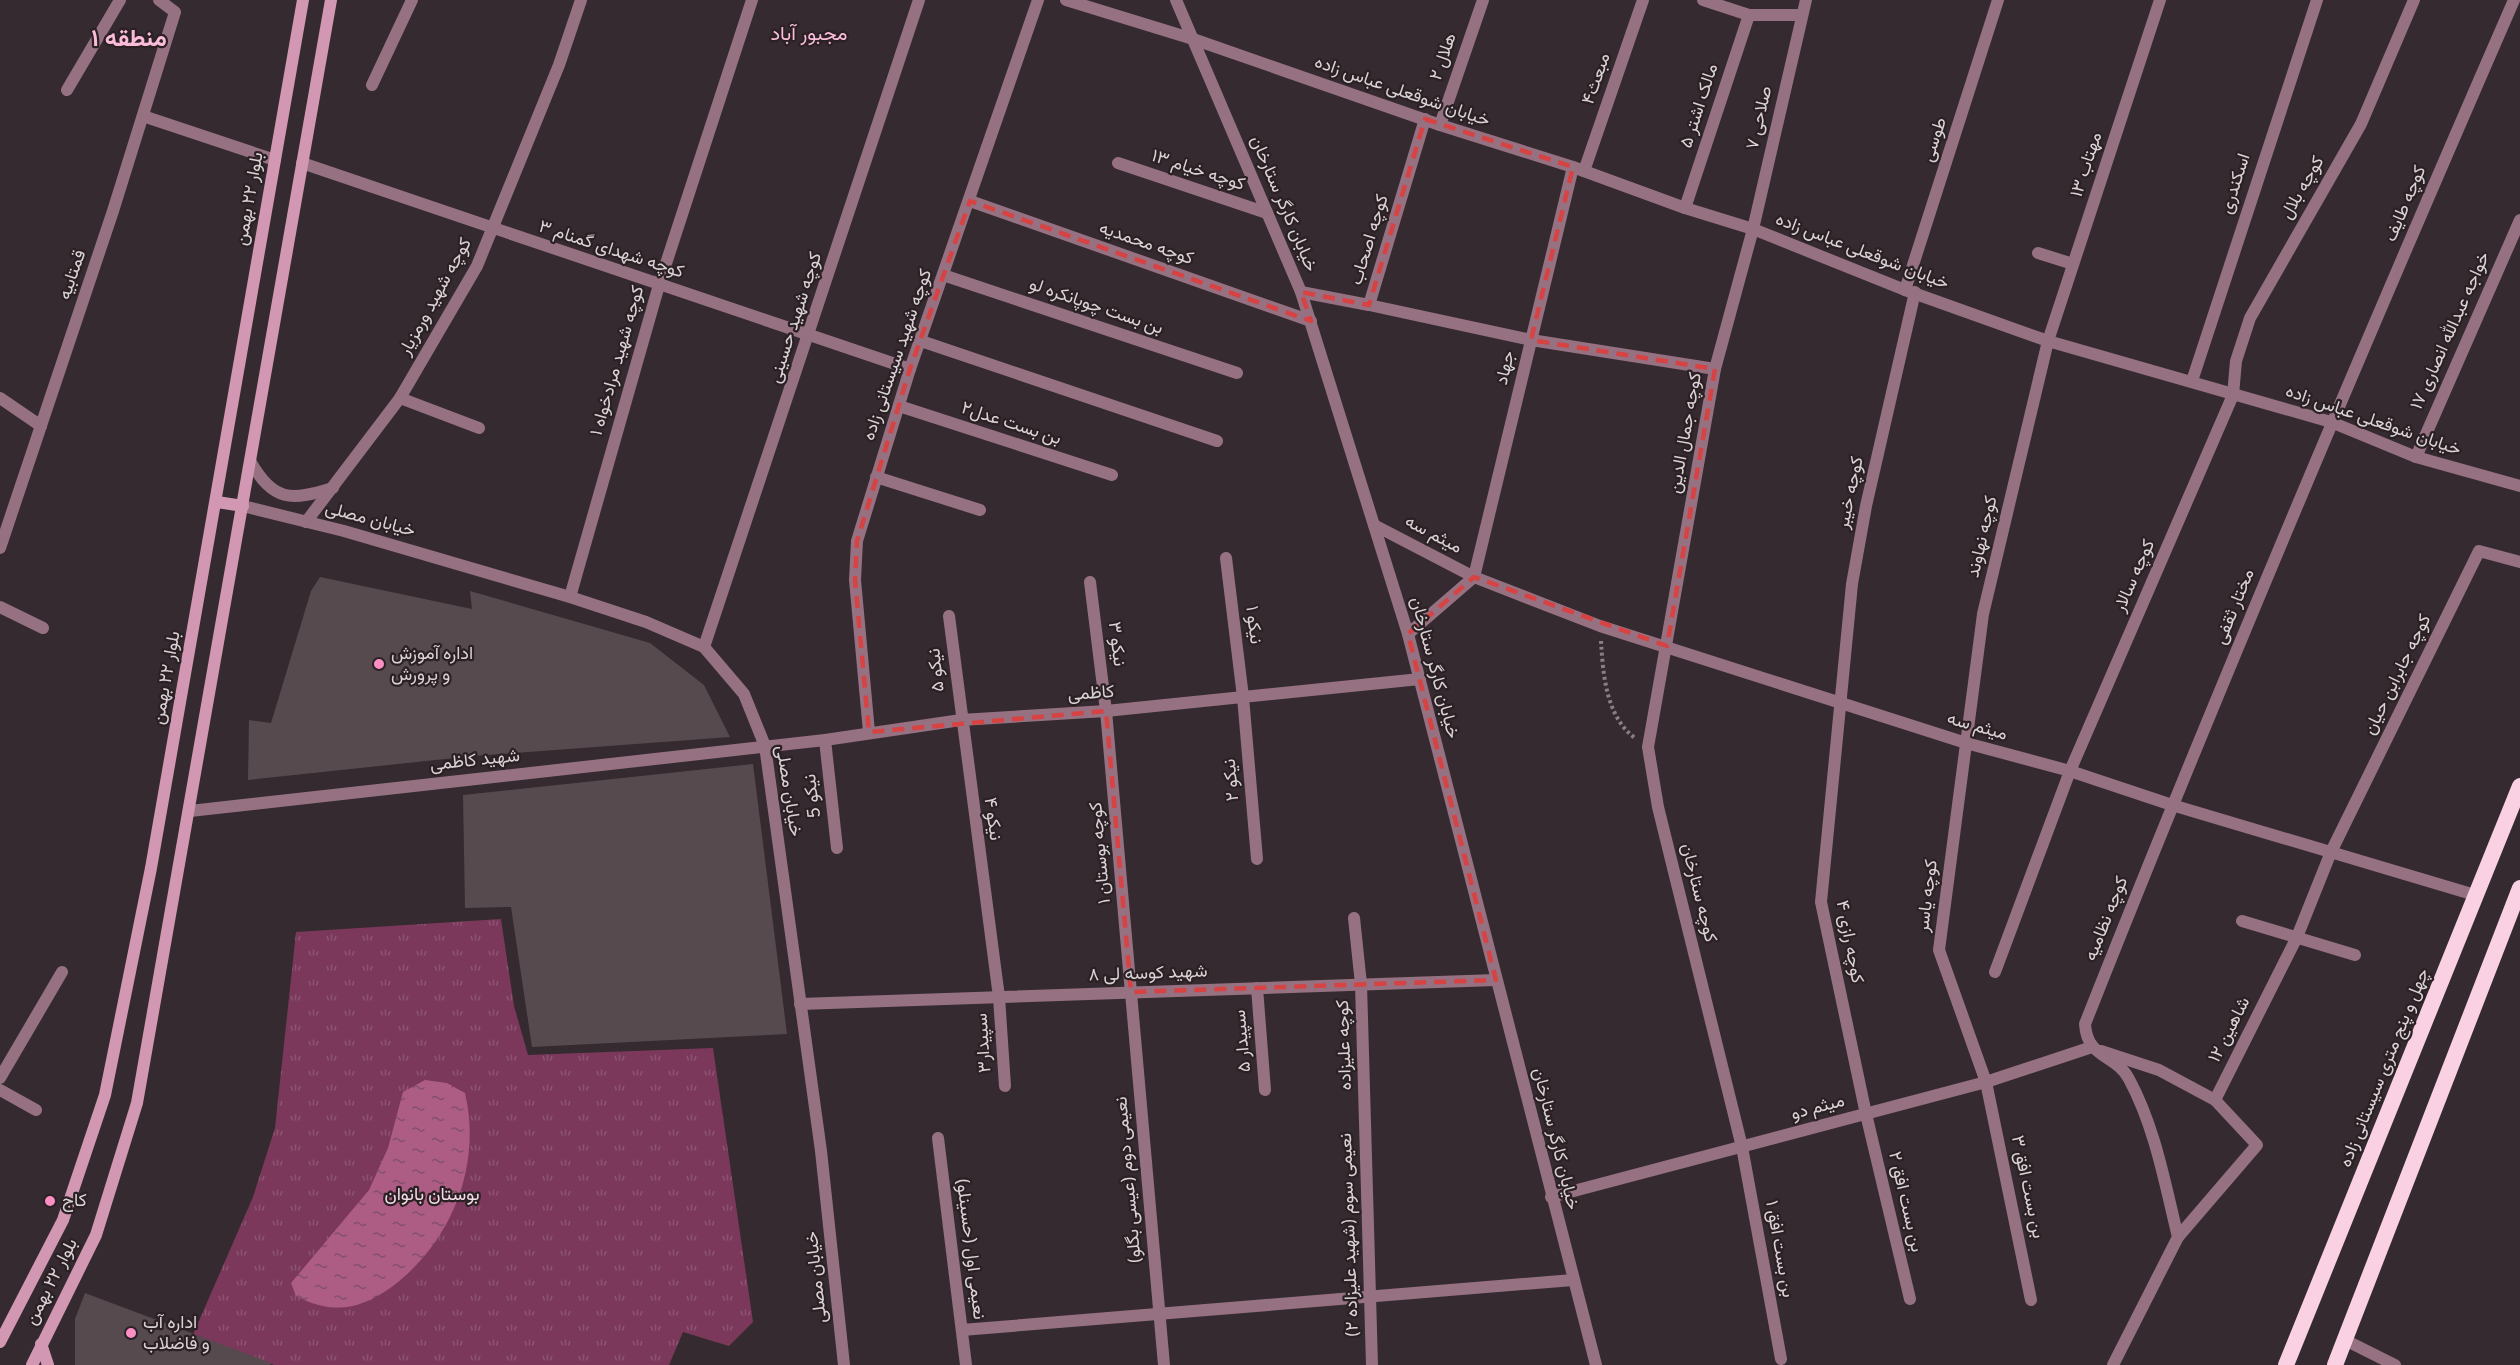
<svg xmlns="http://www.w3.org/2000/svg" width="2520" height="1365" font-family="Overpass,Vazirmatn,sans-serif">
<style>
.park{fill:url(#park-tufts)}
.water{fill:url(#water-ripples)}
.building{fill:#564a4f}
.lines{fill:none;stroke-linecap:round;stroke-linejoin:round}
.path{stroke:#898084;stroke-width:4;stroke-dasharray:3 3;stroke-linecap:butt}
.minor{stroke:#967182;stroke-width:12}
.tertiary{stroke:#967182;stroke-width:12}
.secondary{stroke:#d297b2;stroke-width:12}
.trunk{stroke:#f9d1e2;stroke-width:16}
.marked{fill:none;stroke:#d74242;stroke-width:4.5;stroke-dasharray:12 8;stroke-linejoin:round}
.poi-dot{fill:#fb8fc4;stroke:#2b2125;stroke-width:2}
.labels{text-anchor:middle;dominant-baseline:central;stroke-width:4.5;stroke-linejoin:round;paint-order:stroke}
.street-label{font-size:18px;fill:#dad3d6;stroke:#2b2125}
.poi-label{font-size:18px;fill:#dad3d6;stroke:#2b2125;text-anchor:start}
.park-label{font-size:18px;fill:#f4dce6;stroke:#2b2125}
.neighbourhood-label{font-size:20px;fill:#fbbcd9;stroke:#2b2125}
.district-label{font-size:24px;font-weight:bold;fill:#fbbcd9;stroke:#2b2125}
</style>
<defs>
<pattern id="park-tufts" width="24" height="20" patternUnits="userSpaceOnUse" patternTransform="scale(1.5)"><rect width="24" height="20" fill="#7b385b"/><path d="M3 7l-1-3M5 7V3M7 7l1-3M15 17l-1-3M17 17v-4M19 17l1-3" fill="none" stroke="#8d5472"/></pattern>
<pattern id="water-ripples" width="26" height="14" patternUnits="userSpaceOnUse" patternTransform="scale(1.5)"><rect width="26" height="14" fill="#ad5c84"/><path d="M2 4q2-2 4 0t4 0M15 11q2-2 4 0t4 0" fill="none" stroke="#825069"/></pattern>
</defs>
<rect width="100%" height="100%" fill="#352a2f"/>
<path class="park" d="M501,919l13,87 14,49 185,-7 40,274 -24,24 -46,-14 -14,33h-395l-82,-28 61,-140 22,-69 21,-196z"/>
<path class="water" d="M425,1080l22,3 18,10c17,72 -13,148 -72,193 -33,24 -60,29 -97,10l-5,-13 78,-93 19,-42 15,-56z"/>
<g class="building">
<path d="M320,577l152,32 -2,-18 180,52 54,42 26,52 -257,19 -225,24 1,-60 22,3 40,-132z"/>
<path d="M753,764l34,270 -255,13 -21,-140 -46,1 -2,-113z"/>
<path d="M85,1293l186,70 -1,2h-195v-46z"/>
</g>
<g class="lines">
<path class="path" d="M1601,641c2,33 5,76 34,97"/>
<g class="minor">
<path d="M1703,0l46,15h53"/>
<path d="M1193,39l247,86 133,42 112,41 68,21 152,61 143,51 283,81 85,35 104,29"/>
<path d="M372,85l40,-85"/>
<path d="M67,90l53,-90"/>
<path d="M143,116l132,44"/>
<path d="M1440,125l43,-125"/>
<path d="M302,163l608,206"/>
<path d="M1118,163l149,50"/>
<path d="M1584,171l59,-171"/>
<path d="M970,201l341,120"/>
<path d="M1685,208l64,-193"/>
<path d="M2038,253l35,11"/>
<path d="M943,275l294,98"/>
<path d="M1905,290l93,-290"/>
<path d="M1301,292l68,13 56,-186"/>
<path d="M1369,305l162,35 184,29"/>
<path d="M921,341l296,100"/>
<path d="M2192,381l125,-381"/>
<path d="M0,398l41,28"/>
<path d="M400,398l79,30"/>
<path d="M899,406l213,69"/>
<path d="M2416,457l104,-237"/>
<path d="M250,461c24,41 40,40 83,27"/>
<path d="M876,477l104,33"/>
<path d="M306,522l94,-124 77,-132 82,-201 22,-65"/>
<path d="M1374,525l100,52 126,49 366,117 104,28 102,34 303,90"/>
<path d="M0,548l113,-337 62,-199 -16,-12"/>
<path d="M1226,558l17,139 14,162"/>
<path d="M1474,577l99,-410"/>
<path d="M1090,582l16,129 58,654"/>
<path d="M570,597l89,-312 93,-285"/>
<path d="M0,607l43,21"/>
<path d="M949,616l50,381 6,89"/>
<path d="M1408,634l66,-57"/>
<path d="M704,647l215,-647"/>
<path d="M869,732l-14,-152 2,-39 53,-172 128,-369"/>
<path d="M825,740l12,108"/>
<path d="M190,811l635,-71 136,-20 145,-9 314,-32"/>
<path d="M1354,918l7,66 11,381"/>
<path d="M2242,921l113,34"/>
<path d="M1995,972l75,-201 163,-376 3,-34 14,-43 111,-194 53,-124"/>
<path d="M1257,988l8,102"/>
<path d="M800,1004l696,-24"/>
<path d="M2101,1051l58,19 56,30 42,45 -79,92"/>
<path d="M0,1078l62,-106"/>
<path d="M0,1090l36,20"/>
<path d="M2215,1100l82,-163 34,-85 148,-301 41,11"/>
<path d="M938,1138l28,227"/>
<path d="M1551,1197l435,-115 106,-35"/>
<path d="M1910,1299l-44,-185 -45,-212 31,-318 14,-78 49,-214"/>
<path d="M2031,1300l-45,-218 -47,-132 44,-336 65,-273 112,-341"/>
<path d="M962,1330l611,-50"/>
<path d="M2345,1340l50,25"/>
<path d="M1781,1359l-39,-212 -84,-340 -10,-60 67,-378 38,-140 53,-229"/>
<path d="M2113,1365l65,-128c-13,-53 -23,-110 -49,-158 -13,-25 -42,-20 -44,-55 136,-344 281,-684 429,-1024"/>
</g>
<g class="tertiary">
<path d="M1066,0l127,39"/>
<path d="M1176,0l125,292 107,342 188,731"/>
<path d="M243,506l101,25 226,66 76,25 58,25 40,47 21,52 56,405 23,214"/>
</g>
<g class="secondary">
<path d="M217,502l26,4"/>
<path d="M0,1342l63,-122 42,-125 46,-227 152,-868"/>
<path d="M41,1344l7,21"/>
<path d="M32,1365l64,-130 41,-132 194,-1103"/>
</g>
<g class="trunk">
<path d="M2286,1365l234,-579"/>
<path d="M2335,1365l185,-477"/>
</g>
</g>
<path class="marked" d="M1425,119l148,48 -42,173 184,29 -48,277 -193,-69 -66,57 88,346 -365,12 -25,-281 -237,21 -14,-152 2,-39 53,-172 60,-168 341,120 -10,-29 68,13z"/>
<g class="poi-dot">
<circle cx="379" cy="664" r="6"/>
<circle cx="50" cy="1201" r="6"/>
<circle cx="131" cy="1333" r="6"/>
</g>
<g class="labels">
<g class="street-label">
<text transform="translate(1444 57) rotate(-71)">هلال ۲</text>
<text transform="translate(1597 79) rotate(-71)">مبعث۴</text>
<text transform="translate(1402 92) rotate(19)">خیابان شوقعلی عباس زاده</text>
<text transform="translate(1700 106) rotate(-72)">مالک اشتر ۵</text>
<text transform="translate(1760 118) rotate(-77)">صلاحی ۷</text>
<text transform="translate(1935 140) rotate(-72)">طوسی</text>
<text transform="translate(2087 165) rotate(-72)">مهتاب ۱۳</text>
<text transform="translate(1198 171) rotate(18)">کوچه خیام ۱۳</text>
<text transform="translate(2236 184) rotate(-72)">اسکندری</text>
<text transform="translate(2303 188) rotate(-60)">کوچه بلال</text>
<text transform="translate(250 199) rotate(-80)">بلوار ۲۲ بهمن</text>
<text transform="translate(1283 204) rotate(67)">خیابان کارگر ستارخان</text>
<text transform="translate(2406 204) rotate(-67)">کوچه طایف</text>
<text transform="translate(1370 240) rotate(-73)">کوچه اصحاب</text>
<text transform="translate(1146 244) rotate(19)">کوچه محمدیه</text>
<text transform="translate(611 250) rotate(18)">۳ کوچه شهدای گمنام</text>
<text transform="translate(1862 252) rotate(21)">خیابان شوقعلی عباس زاده</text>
<text transform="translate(73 275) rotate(-71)">قمتابیه</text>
<text transform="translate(436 297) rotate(-61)">کوچه شهید ورمزیار</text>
<text transform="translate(1096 307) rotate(19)">بن بست چوپانکره لو</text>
<text transform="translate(796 318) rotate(-72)">کوچه شهید حسینی</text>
<text transform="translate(2451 331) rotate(-66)">خواجه عبدالله انصاری ۱۷</text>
<text transform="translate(898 355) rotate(-71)">کوچه شهید سیستانی زاده</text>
<text transform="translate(618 361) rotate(-74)">۱ کوچه شهید مرادخواه</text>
<text transform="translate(1506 368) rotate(-77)">جهاد</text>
<text transform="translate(2373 421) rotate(19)">خیابان شوقعلی عباس زاده</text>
<text transform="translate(1011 424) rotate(18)">بن بست عدل۲</text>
<text transform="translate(1686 433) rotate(-80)">کوچه جمال الدین</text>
<text transform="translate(1851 493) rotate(-78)">کوچه خیبر</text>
<text transform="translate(370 520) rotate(15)">خیابان مصلی</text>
<text transform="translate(1433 535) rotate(28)">میثم سه</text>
<text transform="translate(1983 537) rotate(-77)">کوچه نهاوند</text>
<text transform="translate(2135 576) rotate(-66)">کوچه سالار</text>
<text transform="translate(2235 607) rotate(-68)">مختار ثقفی</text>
<text transform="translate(1253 625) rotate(83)">نیکو ۱</text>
<text transform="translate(1116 644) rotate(83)">نیکو ۳</text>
<text transform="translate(1434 668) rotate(75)">خیابان کارگر ستارخان</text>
<text transform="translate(937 670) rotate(-96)">نیکو ۵</text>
<text transform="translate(2398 675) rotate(-64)">کوچه جابرابن حیان</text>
<text transform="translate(167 678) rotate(-80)">بلوار ۲۲ بهمن</text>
<text transform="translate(1091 694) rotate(-4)">کاظمی</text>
<text transform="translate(1977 727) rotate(16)">میثم سه</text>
<text transform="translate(475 761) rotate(-6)">شهید کاظمی</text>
<text transform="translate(1232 780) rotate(-95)">نیکو ۲</text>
<text transform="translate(788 791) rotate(81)">خیابان مصلی</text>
<text transform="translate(813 796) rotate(-97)">نیکو 5</text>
<text transform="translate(992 819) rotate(82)">نیکو ۴</text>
<text transform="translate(1101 853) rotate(-95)">کوچه بوستان ۱</text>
<text transform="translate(1698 893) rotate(76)">کوچه ستارخان</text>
<text transform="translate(1928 896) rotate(-83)">کوچه یاسر</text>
<text transform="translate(2107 919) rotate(-68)">کوچه نظامیه</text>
<text transform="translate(1849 942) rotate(79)">کوچه رازی ۴</text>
<text transform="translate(1148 974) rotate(-2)">شهید کوسه لی ۸</text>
<text transform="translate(2230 1030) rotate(-63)">شاهین ۱۲</text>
<text transform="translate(1243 1041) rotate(-95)">سپیدار ۵</text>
<text transform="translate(984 1043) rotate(-94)">سپیدار۳</text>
<text transform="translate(1345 1045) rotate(-92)">کوچه علیزاده</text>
<text transform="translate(2385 1068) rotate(-68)">چهل و پنج متری سیستانی زاده</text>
<text transform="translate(1818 1108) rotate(-15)">میثم دو</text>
<text transform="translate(1555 1139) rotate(76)">خیابان کارگر ستارخان</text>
<text transform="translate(1129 1180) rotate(-95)">نعیمی دوم (عیسی بگلو)</text>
<text transform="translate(2027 1187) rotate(78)">بن بست افق ۳</text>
<text transform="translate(1905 1202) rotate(77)">بن بست افق ۲</text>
<text transform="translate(1350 1235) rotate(-92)">نعیمی سوم (شهید علیزاده ۲)</text>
<text transform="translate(970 1249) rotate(83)">نعیمی اول (حسینلو)</text>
<text transform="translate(1779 1249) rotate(80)">بن بست افق ۱</text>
<text transform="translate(817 1277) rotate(-96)">خیابان مصلی</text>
<text transform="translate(52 1282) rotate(-63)">بلوار ۲۲ بهمن</text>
</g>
<g class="poi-label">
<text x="391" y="654">اداره آموزش<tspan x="391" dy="21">و پرورش</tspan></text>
<text x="62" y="1201">کاج</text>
<text x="143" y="1323">اداره آب<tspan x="143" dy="21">و فاضلاب</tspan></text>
</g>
<g class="park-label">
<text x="432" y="1195">بوستان بانوان</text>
</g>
<g class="neighbourhood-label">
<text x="809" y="35">مجبور آباد</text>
</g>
<g class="district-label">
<text x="129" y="40">منطقه ۱</text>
</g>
</g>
</svg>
